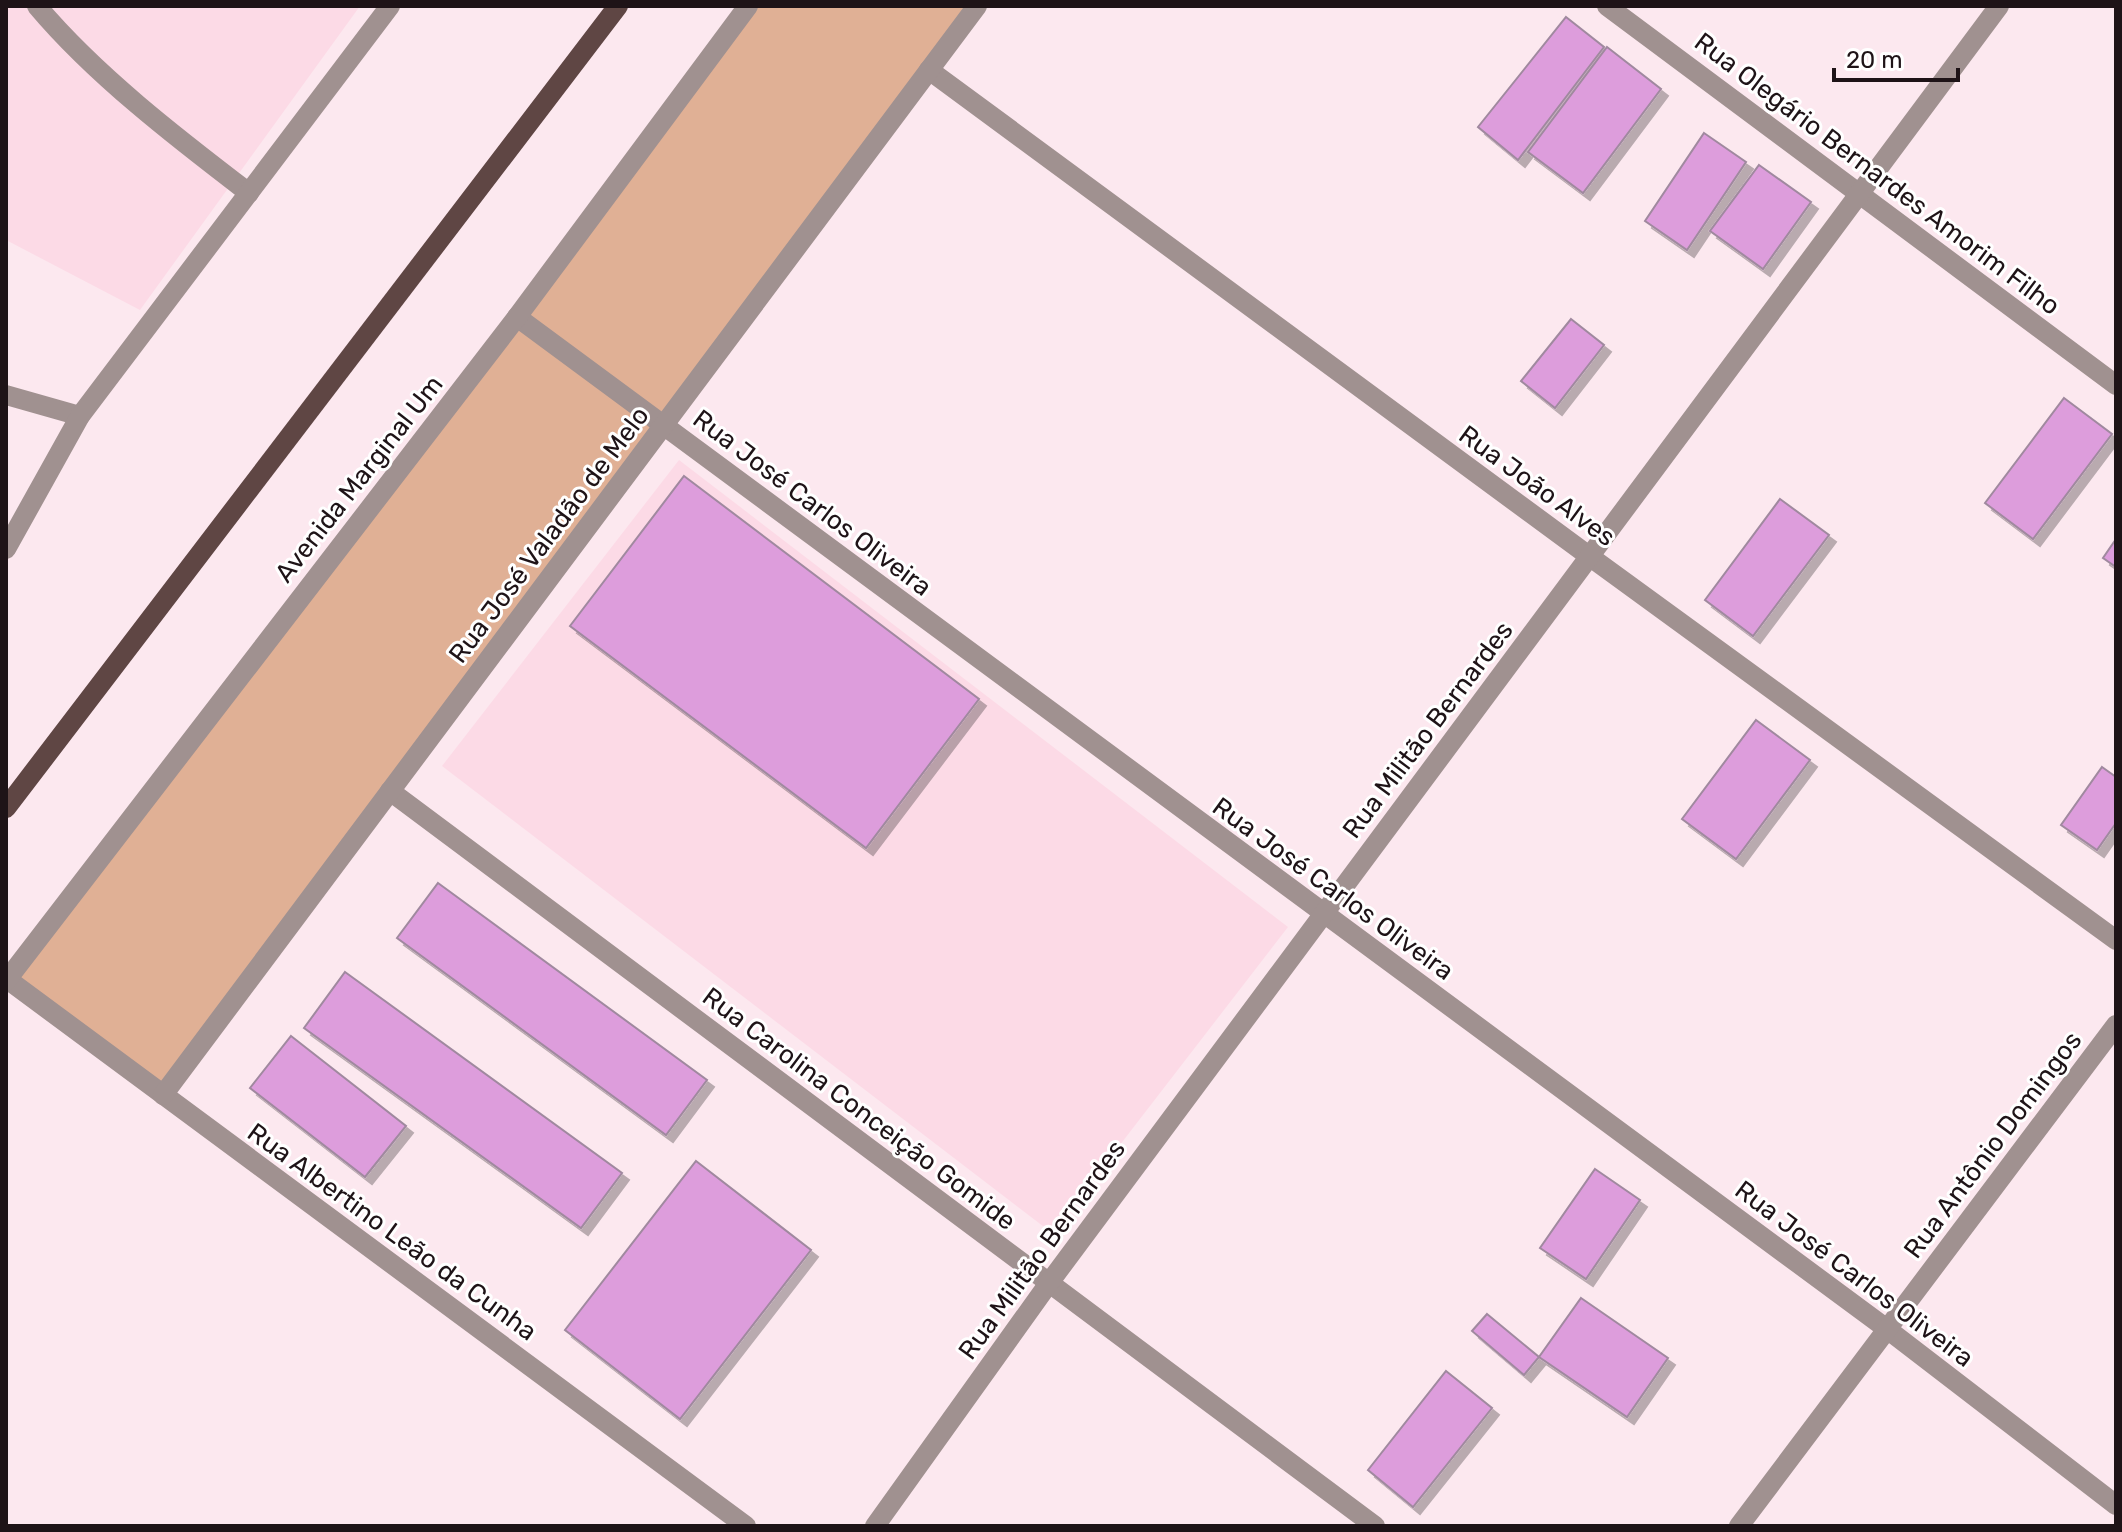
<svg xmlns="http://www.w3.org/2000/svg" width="2122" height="1532" font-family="Rubik,sans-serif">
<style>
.built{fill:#fcdae6}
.green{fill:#e0b095}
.building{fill:#dd9ddc;stroke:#a0899f;stroke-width:2;filter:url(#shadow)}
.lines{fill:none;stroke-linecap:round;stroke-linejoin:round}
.minor{stroke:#a09190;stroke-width:20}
.major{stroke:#5f4644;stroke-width:20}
.labels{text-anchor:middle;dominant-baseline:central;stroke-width:6;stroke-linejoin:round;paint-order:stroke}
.street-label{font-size:26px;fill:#1e1317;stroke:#fff}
</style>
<defs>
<filter id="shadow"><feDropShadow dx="7" dy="7" stdDeviation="0" flood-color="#0004"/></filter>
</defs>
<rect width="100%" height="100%" fill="#fce8ef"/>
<g class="built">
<path d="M6,6h354l-220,304 -134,-70z"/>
<path d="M679,460l609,467 -236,306 -610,-467z"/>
</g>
<path class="green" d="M748,6h228l-813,1089 -156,-116z"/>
<g class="building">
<path d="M1566,17l38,30 -86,113 -40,-33z"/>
<path d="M1607,47l54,42 -78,104 -55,-41z"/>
<path d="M1704,133l42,29 -59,88 -42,-29z"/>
<path d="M1759,165l52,37 -48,67 -53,-38z"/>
<path d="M1571,319l33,26 -49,63 -34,-27z"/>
<path d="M2064,398l48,36 -79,105 -48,-36z"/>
<path d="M684,476l295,223 -113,149 -296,-222z"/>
<path d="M1780,499l49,36 -76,101 -48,-36z"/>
<path d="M2116,539v28l-13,-9z"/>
<path d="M1756,720l54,40 -74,99 -54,-40z"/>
<path d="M2102,767l14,10v46l-19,27 -36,-25z"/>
<path d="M438,883l269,197 -41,55 -269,-197z"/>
<path d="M345,972l277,201 -41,55 -277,-200z"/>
<path d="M291,1036l115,90 -41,51 -115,-89z"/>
<path d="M696,1161l115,89 -131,169 -115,-89z"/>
<path d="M1595,1169l45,31 -54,79 -46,-31z"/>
<path d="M1581,1298l87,60 -41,59 -88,-60z"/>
<path d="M1487,1314l52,43 -15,18 -52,-44z"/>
<path d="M1446,1371l46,37 -79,99 -45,-37z"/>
</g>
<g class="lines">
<g class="minor">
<path d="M37,6c58,69 140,132 212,187"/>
<path d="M1607,6l509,379"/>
<path d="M929,70l660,486 527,384"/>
<path d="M517,317l1370,1012 229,176"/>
<path d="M6,395l74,21"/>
<path d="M6,549l74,-133 310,-410"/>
<path d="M390,791l985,735"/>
<path d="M7,979l739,547"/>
<path d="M6,981l511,-664 231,-311"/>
<path d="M163,1095l814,-1089"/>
<path d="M875,1526l174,-243 950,-1277"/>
<path d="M1739,1526l377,-501"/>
</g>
<path class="major" d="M6,808l612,-802"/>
</g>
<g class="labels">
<g class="street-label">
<text transform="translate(1877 174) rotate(37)">Rua Olegário Bernardes Amorim Filho</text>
<text transform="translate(359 479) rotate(-52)">Avenida Marginal Um</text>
<text transform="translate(1537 486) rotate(36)">Rua João Alves</text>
<text transform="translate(812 503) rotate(37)">Rua José Carlos Oliveira</text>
<text transform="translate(549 535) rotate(-53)">Rua José Valadão de Melo</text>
<text transform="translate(1428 730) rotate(-53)">Rua Militão Bernardes</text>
<text transform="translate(1333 889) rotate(36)">Rua José Carlos Oliveira</text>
<text transform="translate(859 1109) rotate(37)">Rua Carolina Conceição Gomide</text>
<text transform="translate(1993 1145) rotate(-53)">Rua Antônio Domingos</text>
<text transform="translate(392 1232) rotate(36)">Rua Albertino Leão da Cunha</text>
<text transform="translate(1042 1250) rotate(-54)">Rua Militão Bernardes</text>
<text transform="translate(1854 1274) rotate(37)">Rua José Carlos Oliveira</text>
</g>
</g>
<rect width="2122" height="1532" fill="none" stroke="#1e1317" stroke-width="16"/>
<path d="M1834 68v12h124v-12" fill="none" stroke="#1e1317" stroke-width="4"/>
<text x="1846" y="68" font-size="24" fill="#1e1317" stroke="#ffffff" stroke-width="6" paint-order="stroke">20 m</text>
</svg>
